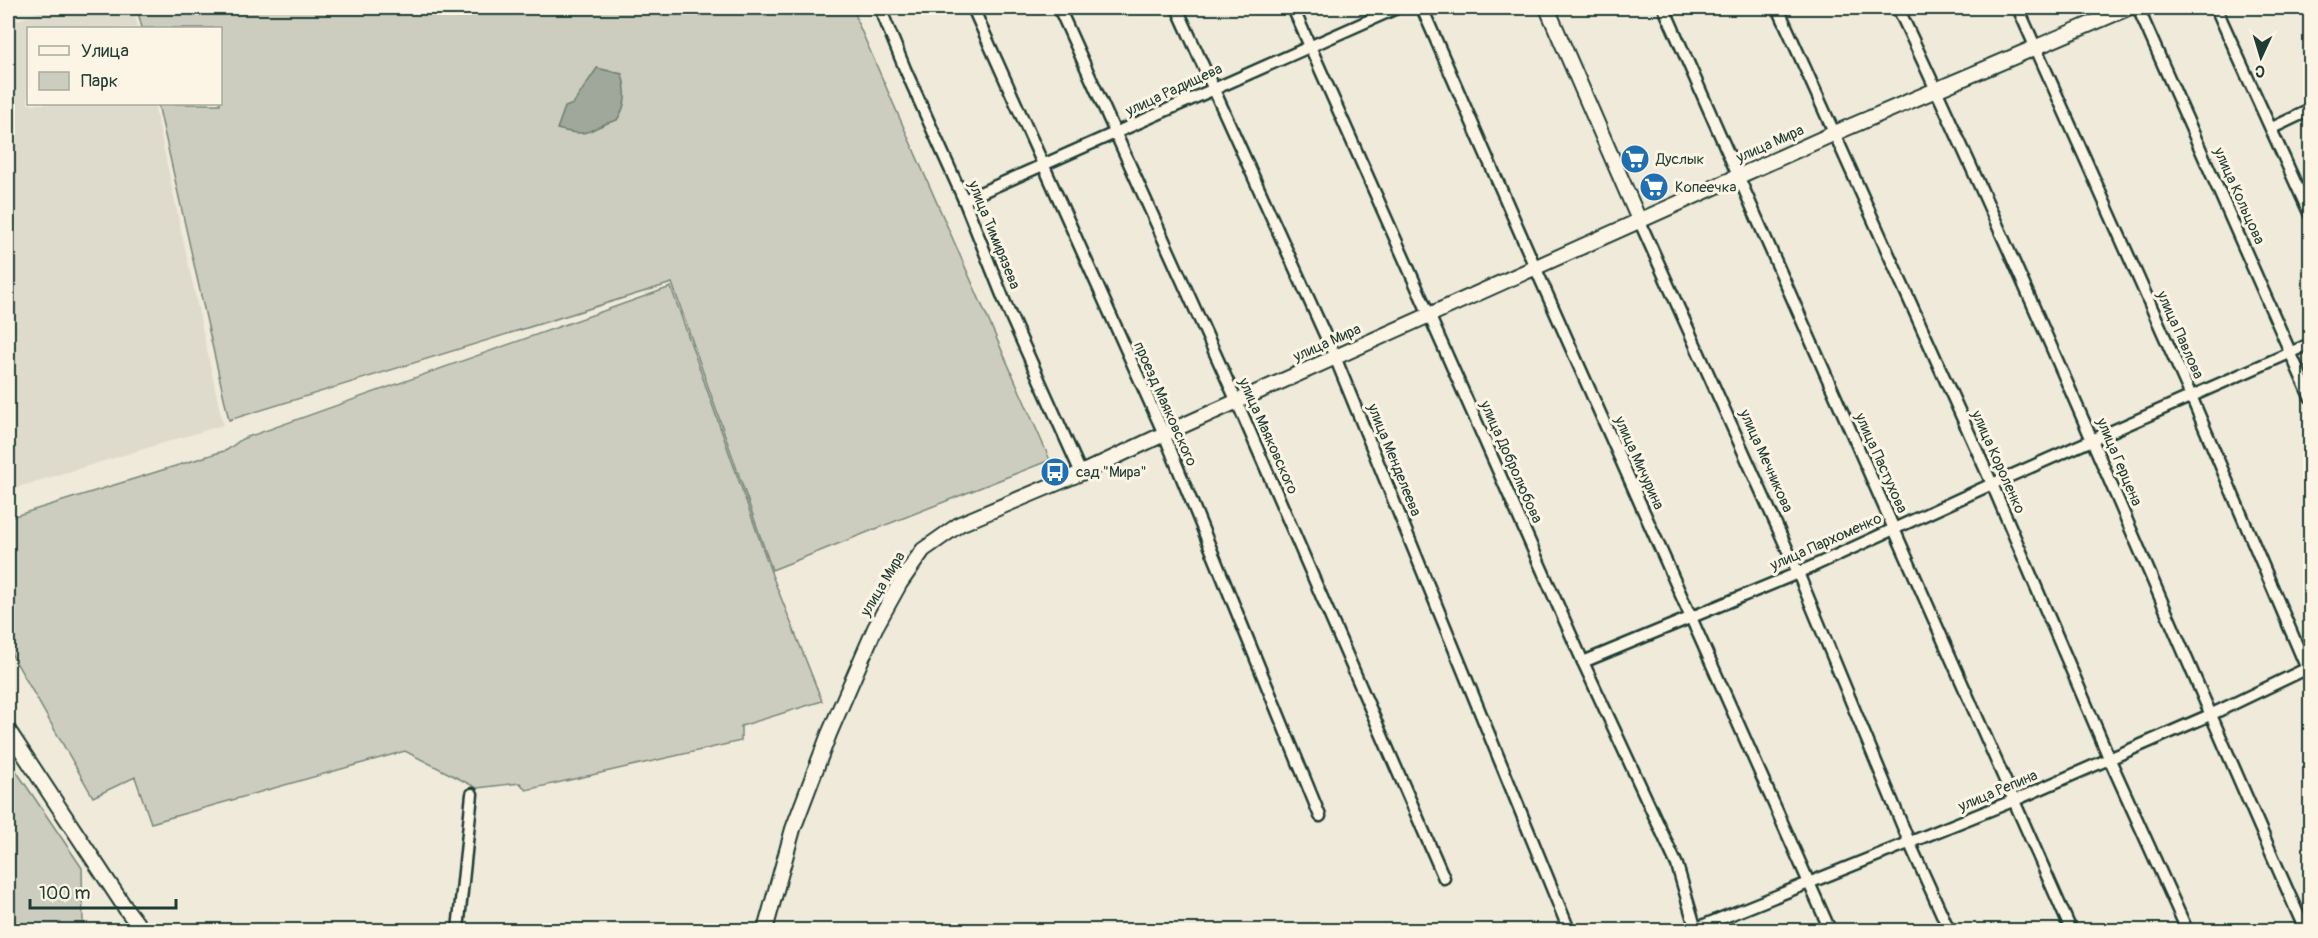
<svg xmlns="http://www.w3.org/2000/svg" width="2318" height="938" font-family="Pangolin,sans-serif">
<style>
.built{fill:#dedbcc}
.green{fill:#cccdbf;stroke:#76857a;stroke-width:1.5}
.water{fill:#9fa89a;stroke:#6c7d71;stroke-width:1.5}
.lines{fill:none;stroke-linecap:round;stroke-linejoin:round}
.minor-casing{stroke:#1f3d34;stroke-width:15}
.secondary-casing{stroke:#1f3d34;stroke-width:18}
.minor{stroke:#fcf5e5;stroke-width:10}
.secondary{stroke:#fcf5e5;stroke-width:14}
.labels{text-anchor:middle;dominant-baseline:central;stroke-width:6;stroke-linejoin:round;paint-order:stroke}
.street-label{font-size:15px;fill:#1f3d34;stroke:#fcf5e5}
.poi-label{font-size:15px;fill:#1f3d34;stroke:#fcf5e5;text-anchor:start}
</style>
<rect width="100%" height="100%" fill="#efeada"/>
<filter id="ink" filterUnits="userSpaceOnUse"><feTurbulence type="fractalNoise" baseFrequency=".0167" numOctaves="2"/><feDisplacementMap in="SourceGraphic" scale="12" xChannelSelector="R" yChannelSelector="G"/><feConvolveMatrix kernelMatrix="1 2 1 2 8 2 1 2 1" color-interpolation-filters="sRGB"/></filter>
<g filter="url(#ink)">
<path class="built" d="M49,8h84l5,20h-110v76h126l69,321 -215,65v-466z"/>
<g class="green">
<path d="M137,8h718l2,13 193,439 -278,110 -100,-287 -443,137 -71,-316h62v-76h-78z"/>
<path d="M671,287l101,288 50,126 -81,25v15l-215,49 -6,-7 -43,5 -72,-37 -254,72 -16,-46 -42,20 -85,-149v-130l219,-68 15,-11z"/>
<path d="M8,759l74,109 1,58 -13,4h-62z"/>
</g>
<path class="water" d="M597,68l25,6c5,18 5,31 -5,46 -31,8 -23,19 -60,9l8,-22 8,-3z"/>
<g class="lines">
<g class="minor-casing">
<g id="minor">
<path d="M880,8l25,61 59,131 44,110 73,163"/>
<path d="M973,8l191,426 156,382"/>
<path d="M1059,8l178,394 207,476"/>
<path d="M1177,8l158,349 234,573"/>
<path d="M1293,8l290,654 94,203 19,65"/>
<path d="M1422,8l113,259 295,663"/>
<path d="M1664,8l407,922"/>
<path d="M1778,8l214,476 118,276 77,170"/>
<path d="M1898,8c143,304 271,615 407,922"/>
<path d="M2018,8l173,388 119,280"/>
<path d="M2138,8l172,389"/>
<path d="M2216,8l94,207"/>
<path d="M2272,128l38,-18"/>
<path d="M964,200l433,-192"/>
<path d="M1639,220l159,353 112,271 39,86"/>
<path d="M1583,662l215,-89 194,-89 318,-140"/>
<path d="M458,930l14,-136"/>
<path d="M1692,930l323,-130 195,-85 100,-48"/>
</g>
</g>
<g class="secondary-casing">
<g id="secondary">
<path d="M1547,8l92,212"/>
<path d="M8,730l118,179 16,21"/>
<path d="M765,930l28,-101 36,-95 46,-106 25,-45 23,-33 37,-26 121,-51 83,-39 671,-301 293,-125"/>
</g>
</g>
<use href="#minor" class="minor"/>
<use href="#secondary" class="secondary"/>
</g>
</g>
<defs>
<g id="supermarket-disc" transform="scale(1.5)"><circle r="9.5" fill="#1f6fb2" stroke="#fcf5e5"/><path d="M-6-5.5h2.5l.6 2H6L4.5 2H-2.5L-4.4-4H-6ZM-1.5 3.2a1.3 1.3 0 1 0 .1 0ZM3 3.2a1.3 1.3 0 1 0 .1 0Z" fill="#fff"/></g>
<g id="bus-disc" transform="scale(1.5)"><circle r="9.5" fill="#1f6fb2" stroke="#fcf5e5"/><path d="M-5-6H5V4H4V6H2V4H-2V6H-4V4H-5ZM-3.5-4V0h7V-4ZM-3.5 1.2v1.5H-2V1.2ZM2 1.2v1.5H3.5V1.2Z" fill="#fff"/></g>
</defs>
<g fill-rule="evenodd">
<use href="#supermarket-disc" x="1635" y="159"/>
<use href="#supermarket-disc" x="1654" y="187"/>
<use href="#bus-disc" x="1055" y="472"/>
</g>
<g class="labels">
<g class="street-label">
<text transform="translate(1174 90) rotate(-25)">улица Радищева</text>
<text transform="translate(1770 144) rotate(-24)">улица Мира</text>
<text transform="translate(2239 196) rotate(66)">улица Кольцова</text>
<text transform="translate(994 235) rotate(68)">улица Тимирязева</text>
<text transform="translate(2180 335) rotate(66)">улица Павлова</text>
<text transform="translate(1327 343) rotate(-24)">улица Мира</text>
<text transform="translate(1165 404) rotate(66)">проезд Маяковского</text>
<text transform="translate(1268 436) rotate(66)">улица Маяковского</text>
<text transform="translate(1394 460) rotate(68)">улица Менделеева</text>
<text transform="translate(1766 461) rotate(66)">улица Мечникова</text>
<text transform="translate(1511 462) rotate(66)">улица Добролюбова</text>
<text transform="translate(1998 462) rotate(66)">улица Короленко</text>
<text transform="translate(2119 462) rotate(67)">улица Герцена</text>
<text transform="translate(1639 463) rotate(66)">улица Мичурина</text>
<text transform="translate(1881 463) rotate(66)">улица Пастухова</text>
<text transform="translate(1826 542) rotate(-24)">улица Пархоменко</text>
<text transform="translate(883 584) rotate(-59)">улица Мира</text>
<text transform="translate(1998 791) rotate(-23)">улица Репина</text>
</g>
<g class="poi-label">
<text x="1656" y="159">Дуслык</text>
<text x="1675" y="187">Копеечка</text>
<text x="1076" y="472">сад "Мира"</text>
</g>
</g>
<rect width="2318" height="938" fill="none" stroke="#fcf5e5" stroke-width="30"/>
<rect x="15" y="15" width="2288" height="908" fill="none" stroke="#1f3d34" stroke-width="2" filter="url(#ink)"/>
<rect x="27" y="27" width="195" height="78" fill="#fcf5e5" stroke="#a4ab9e" stroke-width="1.5"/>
<rect x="39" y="46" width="30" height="9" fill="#fcf5e5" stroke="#a4ab9e" stroke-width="1.5"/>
<text x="81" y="57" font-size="18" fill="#1f3d34">Улица</text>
<rect x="39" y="72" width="30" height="18" fill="#cccdbf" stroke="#a4ab9e" stroke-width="1.5"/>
<text x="81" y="87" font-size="18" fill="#1f3d34">Парк</text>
<g transform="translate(2261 57) rotate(184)" stroke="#fcf5e5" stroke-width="4.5" paint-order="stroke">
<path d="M0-4.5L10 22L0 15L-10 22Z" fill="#1f3d34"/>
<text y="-9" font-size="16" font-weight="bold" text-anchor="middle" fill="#1f3d34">С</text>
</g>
<path d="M30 899v9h146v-9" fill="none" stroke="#1f3d34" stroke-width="3"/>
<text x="39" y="899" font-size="18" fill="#1f3d34" stroke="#fcf5e5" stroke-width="4.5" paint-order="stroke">100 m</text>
</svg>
